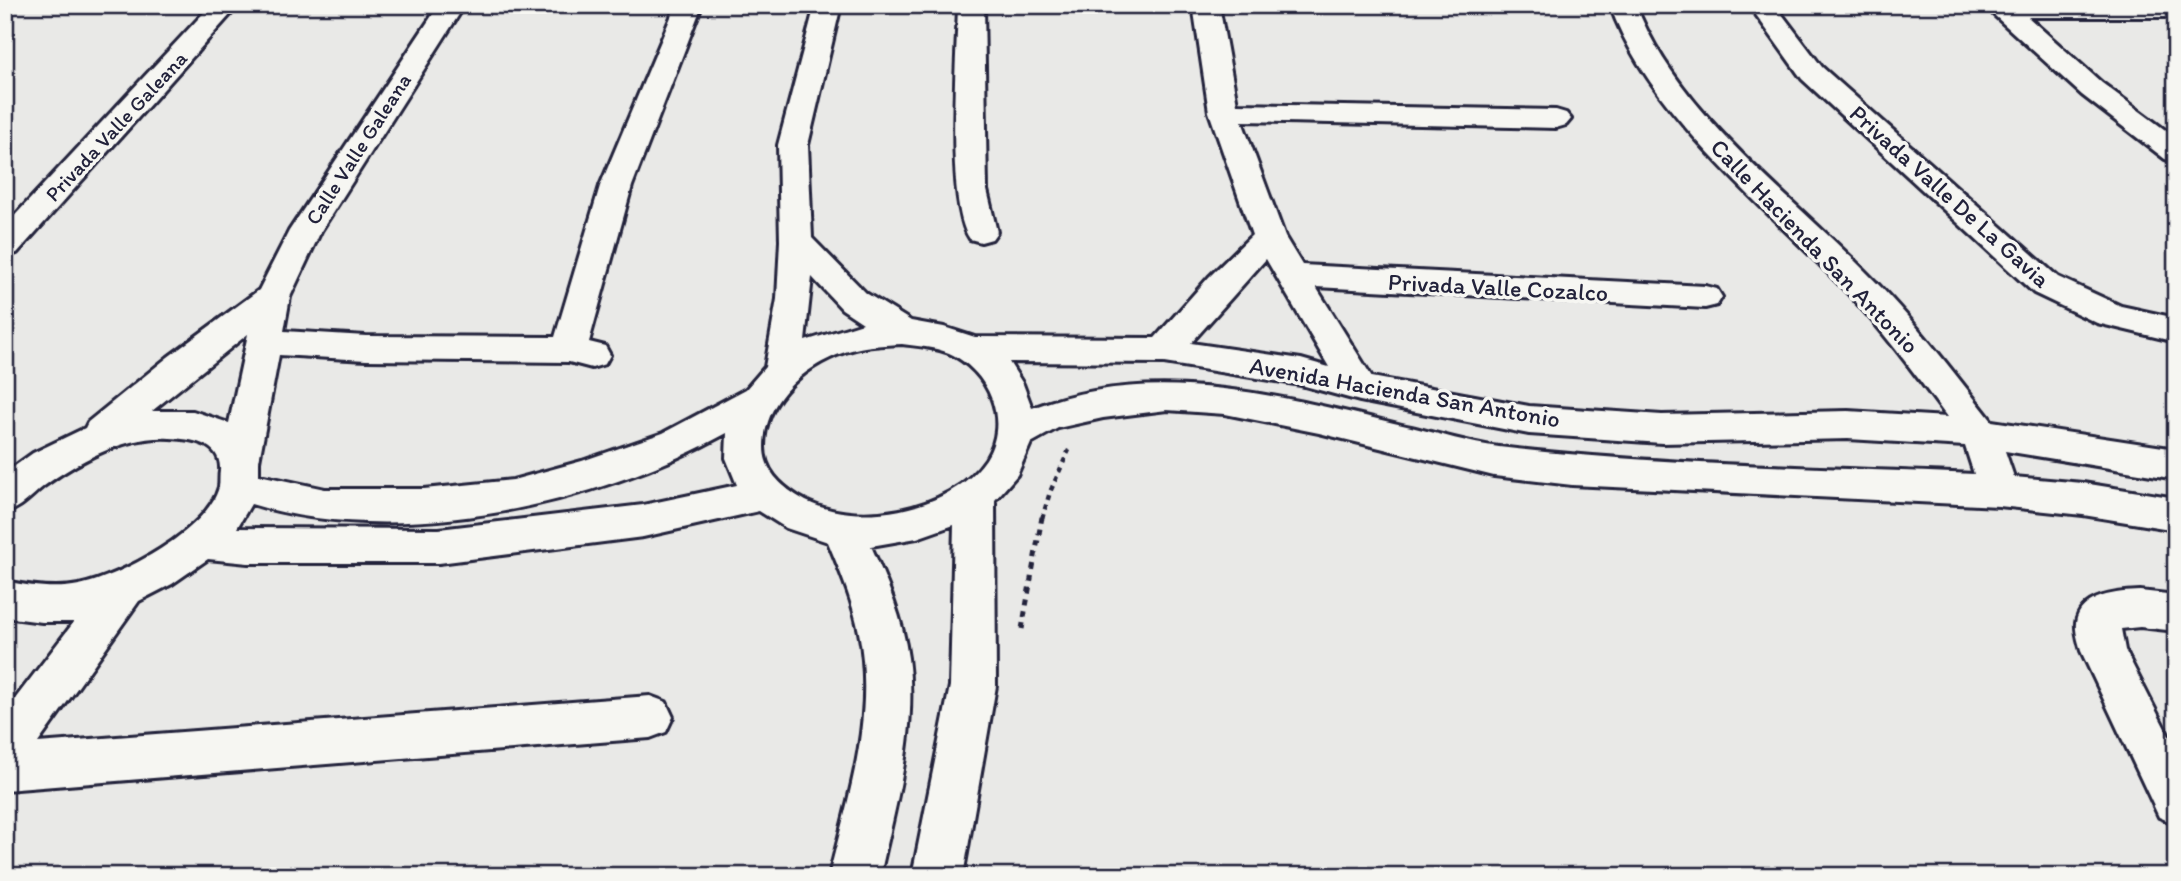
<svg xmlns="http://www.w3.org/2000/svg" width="2181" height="881" font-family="Itim,sans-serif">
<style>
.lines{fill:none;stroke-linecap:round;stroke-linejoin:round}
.minor-casing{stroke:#22223b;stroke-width:6}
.path-far1{stroke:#22223b;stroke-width:4.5;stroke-dasharray:5 5;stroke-linecap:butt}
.path{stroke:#22223b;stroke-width:5;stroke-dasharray:6 6;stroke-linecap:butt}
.minor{fill:#f6f6f2;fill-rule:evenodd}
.labels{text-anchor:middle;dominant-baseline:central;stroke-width:7;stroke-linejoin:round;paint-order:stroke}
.far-street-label{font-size:21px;fill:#22223b;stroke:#f6f6f2}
.street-label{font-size:24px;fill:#22223b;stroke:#f6f6f2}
</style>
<rect width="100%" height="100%" fill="#e9e9e7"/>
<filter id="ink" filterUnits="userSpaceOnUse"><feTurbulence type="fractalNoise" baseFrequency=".0143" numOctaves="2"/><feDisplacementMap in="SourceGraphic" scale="14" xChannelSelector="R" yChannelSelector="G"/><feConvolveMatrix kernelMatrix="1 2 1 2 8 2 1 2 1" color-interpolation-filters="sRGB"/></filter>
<g filter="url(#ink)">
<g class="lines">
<g class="minor-casing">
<g id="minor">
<path d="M211,5h28l-222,248 -12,3v-30z"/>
<path d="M439,5h26l-144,226 -31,66 -6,34 82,5 189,1 45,-151 76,-181h26l-70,181 -43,156 16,4 5,9 -5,9 -13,4 -23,-6 -203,-2 -87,-5 -20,106v14l66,14h99l89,-9 69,-19 81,-28 83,-44 19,-22 12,-68 3,-58 -2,-96 37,-140h26l-33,140 4,93 54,55 45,28 33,6 31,10 180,1 54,-61 43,-42 -43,-123 -16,-107h26l18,99 319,6 10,3 5,6 -5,6 -10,3 -314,-7 43,116 17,28 403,21 12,3 5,8 -5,8 -12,3 -389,-21 56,90 157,29 133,9 186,-4 99,6c-34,-46 -68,-92 -108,-133 -77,-80 -192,-173 -229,-279h26c39,104 151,187 228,265 47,46 87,99 128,151l184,28v30l-171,-28 9,26 69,6 93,15v32l-93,-15 -84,-9 -427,-21 -78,-9 -175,-43 -94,-19 -58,-4 -64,8 -45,10 -27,15 -14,32 -22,25 1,186 -33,190h-51l38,-190 4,-161 -37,13 -46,8c16,36 32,73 37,112 10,72 -13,148 -28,218h-51c17,-70 41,-143 34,-216 -3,-41 -19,-80 -35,-118l-42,-14 -27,-17 -116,26 -204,26h-191l-40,-4 -36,25 -33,17 -101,142 612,-47 16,6 7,15 -7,15 -16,6 -645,52v-78l69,-90h-32l-37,-5v-36c24,5 50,9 74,4 41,-8 129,-55 140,-98 1,-5 0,-11 1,-16 2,-28 -28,-32 -50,-33 -45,-3 -91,23 -126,48 -14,11 -22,22 -39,27v-40l28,-20 52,-25 3,-6 80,-65 91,-67 30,-59zM1266,259l63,108 -28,-8 -110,-16zM812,277l30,32 21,14 -58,18zM248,334l-19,89 -36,-12h-41zM902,344c15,2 32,3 47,9 39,18 62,67 37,106 -35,53 -135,71 -187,38 -19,-12 -35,-27 -35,-50 0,-50 46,-86 91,-98 15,-4 31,-4 47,-5zM1009,362l155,1 137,22 59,16 169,33 133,9 186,-4 117,7 9,28c-158,-7 -318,-9 -475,-27 -30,-4 -59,-13 -88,-20 -123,-29 -255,-67 -379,-19l-9,-24zM727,433l-1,25 11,27 -94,20 -204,24 -202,-1 14,-24c147,45 344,2 476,-71z"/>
<path d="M958,5h26l3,185 10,42 -5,7 -11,3 -11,-3c-25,-36 -13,-184 -12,-234z"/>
<path d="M1749,5h26l47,62 236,210 63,29 55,12v24l-79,-19 -63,-30 -232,-214z"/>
<path d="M1987,5h189v12h-148l74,66 74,55v24l-11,-3 -83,-64 -88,-80z"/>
<path d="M2140,591l36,4v36l-36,-4 -19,2 4,21 51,100v74l-17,-7 -78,-166c-2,-8 -6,-19 -5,-28 4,-29 42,-31 64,-32z"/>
</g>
</g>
<path class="path-far1" d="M1042,519l8,-27 19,-42"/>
<path class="path" d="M1022,629l20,-112"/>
<use href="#minor" class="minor"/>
</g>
</g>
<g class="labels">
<g class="far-street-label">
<text transform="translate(116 126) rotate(-47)">Privada Valle Galeana</text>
<text transform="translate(358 149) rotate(-57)">Calle Valle Galeana</text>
</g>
<g class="street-label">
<text transform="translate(1950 196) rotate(42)">Privada Valle De La Gavia</text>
<text transform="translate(1815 246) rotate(46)">Calle Hacienda San Antonio</text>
<text transform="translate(1498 287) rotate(3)">Privada Valle Cozalco</text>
<text transform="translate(1405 392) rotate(10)">Avenida Hacienda San Antonio</text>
</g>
</g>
<rect width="2181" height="881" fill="none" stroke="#f6f6f2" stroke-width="28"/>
<rect x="14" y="14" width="2153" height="853" fill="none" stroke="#22223b" stroke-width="2.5" filter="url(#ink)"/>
</svg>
